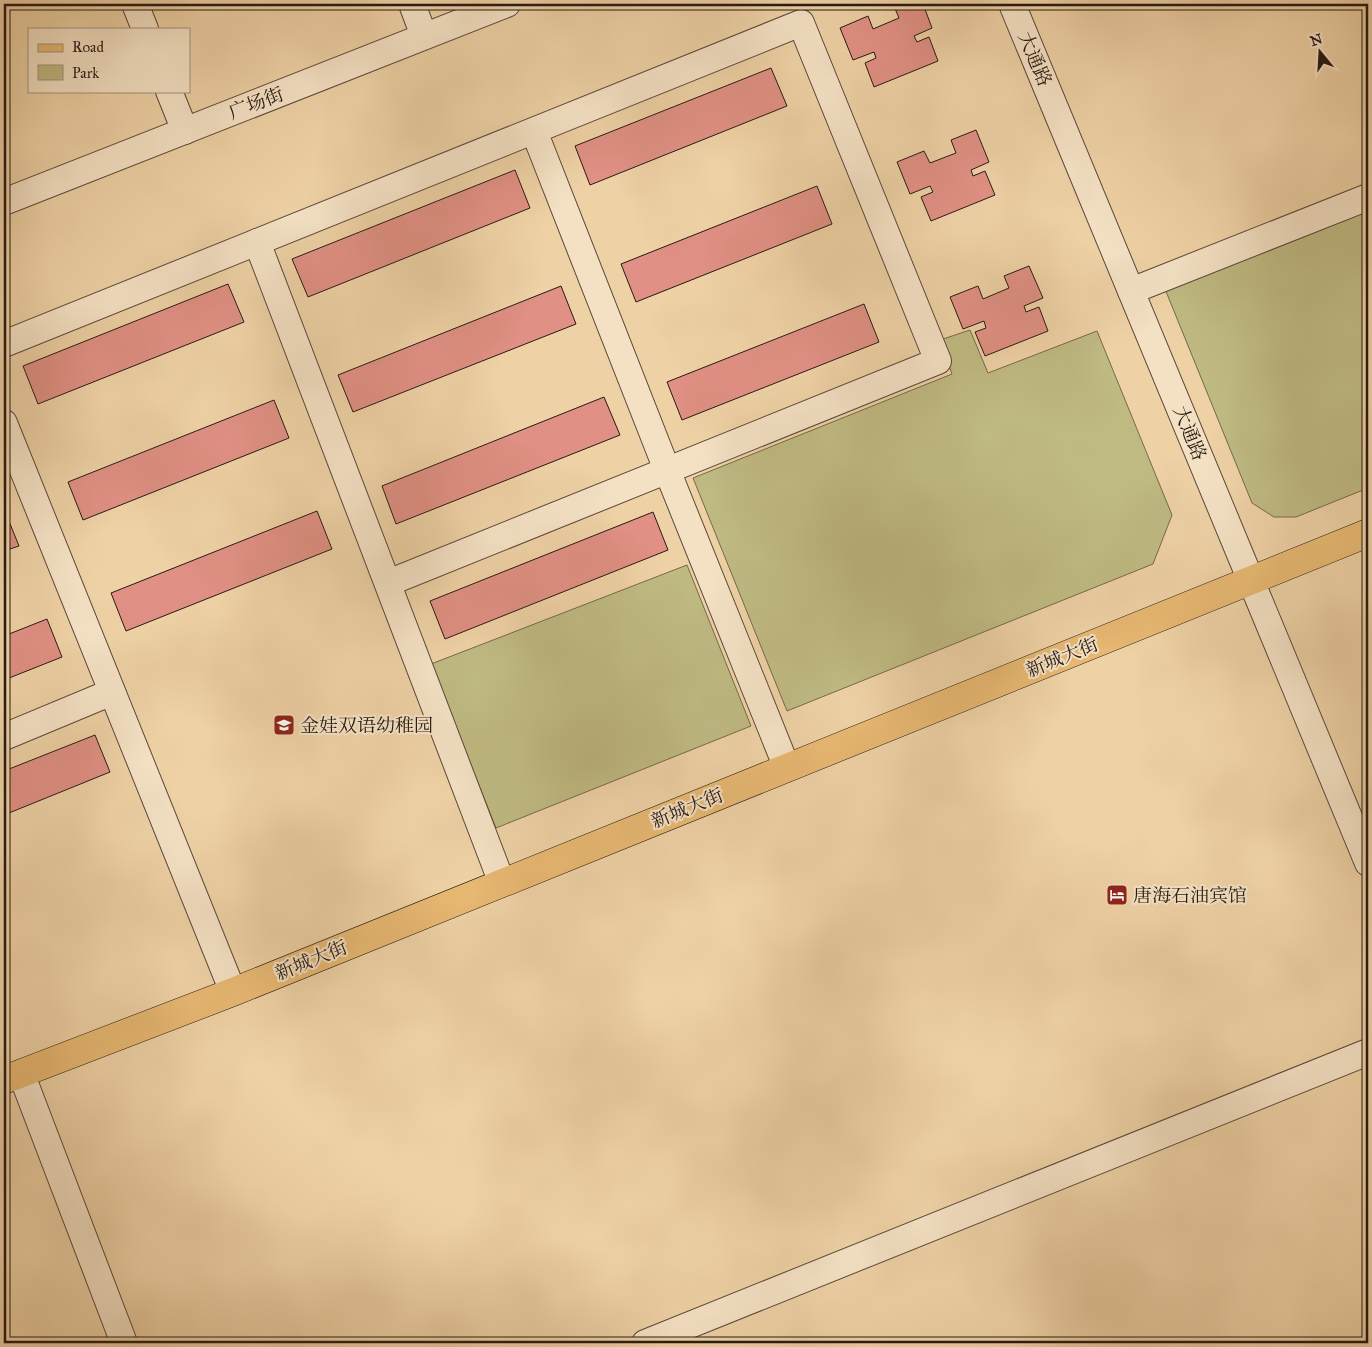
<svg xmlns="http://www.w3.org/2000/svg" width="1372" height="1347" font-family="'IM FELL Great Primer','Noto Serif SC',serif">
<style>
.green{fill:#bfb982;stroke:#736a4a}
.building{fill:#e09084;stroke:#271a13}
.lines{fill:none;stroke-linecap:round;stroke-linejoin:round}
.minor-casing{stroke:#594838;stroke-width:28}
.major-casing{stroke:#271a13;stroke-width:29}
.minor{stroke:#f4e1c4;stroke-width:26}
.major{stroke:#e7b872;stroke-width:28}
.labels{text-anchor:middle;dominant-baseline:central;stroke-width:4;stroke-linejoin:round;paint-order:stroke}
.street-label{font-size:19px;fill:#271a13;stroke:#f4e1c4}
.poi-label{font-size:19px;fill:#271a13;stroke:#f4e1c4;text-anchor:start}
</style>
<rect width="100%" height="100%" fill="#eed1a5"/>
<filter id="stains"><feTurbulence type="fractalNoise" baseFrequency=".004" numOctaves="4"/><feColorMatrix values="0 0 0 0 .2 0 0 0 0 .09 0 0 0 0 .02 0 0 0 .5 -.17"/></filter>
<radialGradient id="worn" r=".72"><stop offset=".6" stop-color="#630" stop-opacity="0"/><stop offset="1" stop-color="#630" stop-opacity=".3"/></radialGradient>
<g class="green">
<path d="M1368,209v279l-72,29h-22l-22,-14 -87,-214z"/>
<path d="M970,330l18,43 109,-42 75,184 -19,49 -366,147 -94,-233 259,-104 -12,-34z"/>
<path d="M687,565l64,161 -255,102 -65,-164z"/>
</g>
<g class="building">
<path d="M900,4h23l9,24 -18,8 3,6 12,-5 9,24 -64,26 -9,-24 11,-5 -2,-6 -21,8 -13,-32 28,-12 5,13 26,-11 -5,-12z"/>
<path d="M771,68l16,38 -197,79 -15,-39z"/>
<path d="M976,130l13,32 -18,8 2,6 12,-5 10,24 -64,26 -10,-24 12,-5 -3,-6 -20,8 -13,-32 27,-11 6,12 26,-10 -5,-13z"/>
<path d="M515,170l15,38 -222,89 -16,-38z"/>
<path d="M817,186l15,38 -196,78 -15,-38z"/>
<path d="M1029,266l14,32 -19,8 2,6 13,-5 9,24 -63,25 -10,-24 11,-4 -2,-7 -21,8 -13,-32 28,-11 5,13 26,-11 -5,-12z"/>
<path d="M228,284l16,38 -206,82 -15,-38z"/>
<path d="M561,286l15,38 -223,88 -15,-37z"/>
<path d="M864,304l15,38 -197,78 -15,-38z"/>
<path d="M604,397l16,38 -224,89 -14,-38z"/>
<path d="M274,400l15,38 -206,82 -15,-38z"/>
<path d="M4,509l15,37 -15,5z"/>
<path d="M317,511l15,38 -206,82 -15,-38z"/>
<path d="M653,512l15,38 -223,89 -15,-38z"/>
<path d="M47,619l15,38 -58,23v-44z"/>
<path d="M95,735l15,37 -106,43v-44z"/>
</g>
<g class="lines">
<g class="minor-casing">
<g id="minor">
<path d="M135,4l10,25"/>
<path d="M412,4l12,32"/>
<path d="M1012,4l356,859"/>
<path d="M169,91l16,40"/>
<path d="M534,131l133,339 120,298"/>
<path d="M4,202l503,-198"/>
<path d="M257,242l245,641"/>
<path d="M1131,291l237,-94"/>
<path d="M4,344l797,-321 137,338 -550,222"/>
<path d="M4,423l229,569"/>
<path d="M4,737l108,-45"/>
<path d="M21,1073l103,270"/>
<path d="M645,1343l723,-291"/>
</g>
</g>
<g class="major-casing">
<path id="major" d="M4,1080l229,-88 1135,-459"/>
</g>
<use href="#minor" class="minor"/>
<use href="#major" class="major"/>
</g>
<defs>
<g id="school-square" transform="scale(1.125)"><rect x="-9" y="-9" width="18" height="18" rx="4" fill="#8f2418" stroke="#f4e1c4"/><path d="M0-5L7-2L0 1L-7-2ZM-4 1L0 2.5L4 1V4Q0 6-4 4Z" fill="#fff"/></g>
<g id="hotel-square" transform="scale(1.125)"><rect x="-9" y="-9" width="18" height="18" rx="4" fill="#8f2418" stroke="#f4e1c4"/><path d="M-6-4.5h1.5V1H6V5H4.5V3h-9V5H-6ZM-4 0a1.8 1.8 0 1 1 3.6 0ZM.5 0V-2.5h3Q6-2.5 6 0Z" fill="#fff"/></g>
</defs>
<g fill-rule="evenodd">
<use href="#school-square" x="284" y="725"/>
<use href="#hotel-square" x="1117" y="895"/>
</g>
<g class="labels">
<g class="street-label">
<text transform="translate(1035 59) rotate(67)">大通路</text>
<text transform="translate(256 103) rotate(-21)">广场街</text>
<text transform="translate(1190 433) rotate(68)">大通路</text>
<text transform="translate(1062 657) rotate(-22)">新城大街</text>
<text transform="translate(687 808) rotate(-22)">新城大街</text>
<text transform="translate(311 960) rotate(-22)">新城大街</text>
</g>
<g class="poi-label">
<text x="300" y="725">金娃双语幼稚园</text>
<text x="1133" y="895">唐海石油宾馆</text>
</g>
</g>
<rect width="1372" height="1347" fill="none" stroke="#eed1a5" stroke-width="20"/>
<rect x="5" y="5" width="1362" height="1337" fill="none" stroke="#271a13" stroke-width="2.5"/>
<rect x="10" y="10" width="1352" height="1327" fill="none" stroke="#271a13"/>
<rect x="28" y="28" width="162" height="65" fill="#f4e1c4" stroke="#a2917d"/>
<rect x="38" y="44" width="25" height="8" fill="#e7b872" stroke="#a2917d"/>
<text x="72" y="52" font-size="15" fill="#271a13">Road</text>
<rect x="38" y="65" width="25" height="15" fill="#bfb982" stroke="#a2917d"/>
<text x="72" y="78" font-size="15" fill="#271a13">Park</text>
<g transform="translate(1320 52) rotate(342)" stroke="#f4e1c4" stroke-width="4" paint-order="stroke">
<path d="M0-4L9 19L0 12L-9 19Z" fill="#271a13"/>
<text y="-8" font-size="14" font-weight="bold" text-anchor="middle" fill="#271a13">N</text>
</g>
<rect width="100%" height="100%" filter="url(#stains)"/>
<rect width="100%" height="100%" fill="url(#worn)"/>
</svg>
